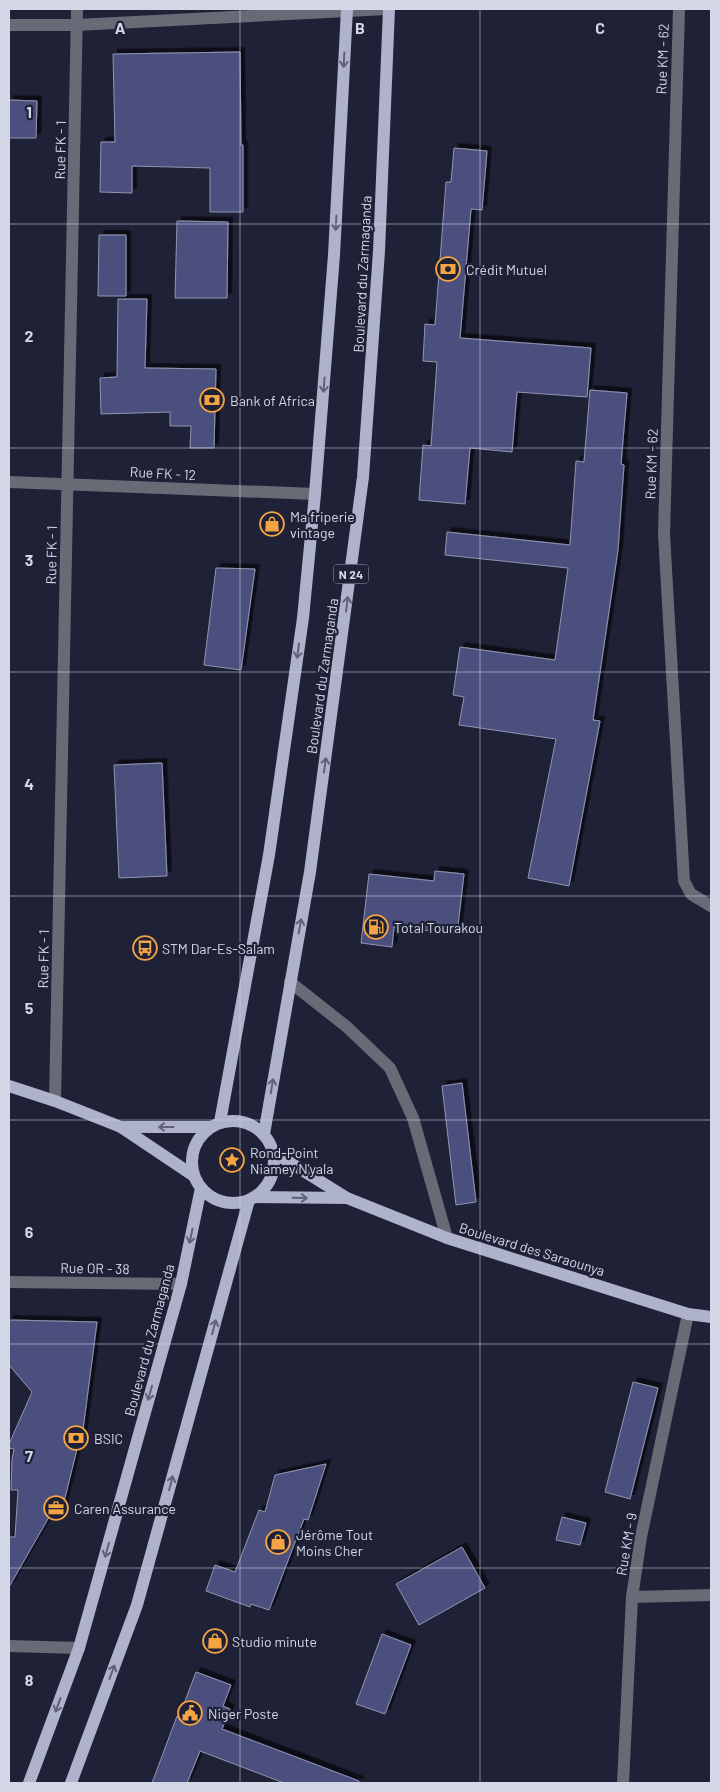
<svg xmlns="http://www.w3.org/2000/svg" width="720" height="1792" font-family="Barlow,sans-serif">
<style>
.building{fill:#4b507e;stroke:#9195b1;filter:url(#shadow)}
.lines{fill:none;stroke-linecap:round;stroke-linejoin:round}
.minor{stroke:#686b76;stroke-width:12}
.major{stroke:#aeb2ca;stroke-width:12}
.oneway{stroke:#5f6279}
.grid{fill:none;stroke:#d4d7e5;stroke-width:1;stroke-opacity:0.55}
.labels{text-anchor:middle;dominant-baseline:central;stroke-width:4.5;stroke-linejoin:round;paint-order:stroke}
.shield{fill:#1f2137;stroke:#9ea0b1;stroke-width:1}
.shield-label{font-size:12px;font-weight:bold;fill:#d4d7e5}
.street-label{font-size:14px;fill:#d4d7e5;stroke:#1f2137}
.poi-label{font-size:14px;fill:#d4d7e5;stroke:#1f2137;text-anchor:start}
.grid-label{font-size:16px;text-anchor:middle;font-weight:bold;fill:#d4d7e5;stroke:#1f2137;stroke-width:4.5;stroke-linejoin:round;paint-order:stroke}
</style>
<defs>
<filter id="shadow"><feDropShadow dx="4.5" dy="-4.5" stdDeviation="0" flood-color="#0009"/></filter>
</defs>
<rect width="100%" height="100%" fill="#1f2137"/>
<g class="building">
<path d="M240,52l1,93h2v67h-33v-44l-78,-2v27l-32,-1 1,-50h14l-2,-88z"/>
<path d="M9,100l28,1 -1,37h-27z"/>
<path d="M454,148l33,3 -5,59 -11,-1 -11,129 131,10 -4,49 -70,-5 -5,60 -42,-4 -5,56 -46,-4 4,-55 8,1 6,-84 -14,-1 2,-37 10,1 11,-143h5z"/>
<path d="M177,221l51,1 -1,76h-52z"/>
<path d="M99,235h27v61h-28z"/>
<path d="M118,299h29l-2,69 71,1 -2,79h-24l1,-22h-21v-14l-69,2 -1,-36 17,-1z"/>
<path d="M590,390l37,3 -6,71 3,1 -6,85 -25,170 7,1 -31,165 -41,-8 28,-139 -97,-14 5,-28 -11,-2 7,-48 95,13 13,-92 -123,-13 2,-23 123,13 6,-84 8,1z"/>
<path d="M216,568l39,1 -14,101 -37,-5z"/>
<path d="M162,763l5,113 -48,2 -5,-113z"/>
<path d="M435,871l29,3 -7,60 -63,-7 -2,20 -31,-4 8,-69 65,7z"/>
<path d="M462,1083l14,119 -20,3 -14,-119z"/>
<path d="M9,1320l88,2 -16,123h-3l-18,73 -11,-1 -40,70v-50h6l3,-47h-7l1,-31 2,-10 -5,-1v-4l23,-52 -23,-27z"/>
<path d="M633,1382l25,6 -28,111 -25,-7z"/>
<path d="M326,1464l-18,56 -4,-1 -35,91 -18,-6 -1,3 -44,-16 9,-26 20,7 24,-62 6,2 10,-37z"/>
<path d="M562,1517l24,6 -6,22 -24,-5z"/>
<path d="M462,1547l23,41 -66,37 -23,-41z"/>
<path d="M382,1634l29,11 -26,69 -29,-10z"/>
<path d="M196,1672l35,13 -8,21 7,3 -8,20 137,52v2h-75l-84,-32 -13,32h-35l25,-67 2,1z"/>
</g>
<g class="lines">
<g class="minor">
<path d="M679,9l-15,525 20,347 7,13 20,12"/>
<path d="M9,25h68l309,-16"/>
<path d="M9,482l306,12"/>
<path d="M290,982l57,45 43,41 23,50 34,120"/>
<path d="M55,1101l22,-1092"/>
<path d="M9,1282l172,2"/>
<path d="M632,1597l79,-2"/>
<path d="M9,1646l70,2"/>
<path d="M623,1783l9,-186 9,-60 47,-223"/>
</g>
<g class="major">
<path d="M9,1086l46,15 66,26 73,49"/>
<circle cx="233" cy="1162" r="41"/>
<path d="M220,1122l49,-267 34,-237 12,-124 19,-239 13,-246"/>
<path d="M121,1127h90"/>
<path d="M264,1134l46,-262 53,-395 16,-226 10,-242"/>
<path d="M273,1152l74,46 100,40 241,76 23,3"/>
<path d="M254,1197l93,1"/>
<path d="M29,1783l50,-135 102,-364 20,-96"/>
<path d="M71,1783l66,-178 112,-405"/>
</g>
</g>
<defs><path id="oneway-shaft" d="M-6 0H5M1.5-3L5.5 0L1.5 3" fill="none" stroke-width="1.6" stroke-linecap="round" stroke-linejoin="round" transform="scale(1.25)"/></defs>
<g class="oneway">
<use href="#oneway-shaft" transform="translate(344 60) rotate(93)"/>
<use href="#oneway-shaft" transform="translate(336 223) rotate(93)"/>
<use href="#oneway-shaft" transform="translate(324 385) rotate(94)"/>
<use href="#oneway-shaft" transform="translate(347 604) rotate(-83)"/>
<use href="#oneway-shaft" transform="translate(298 651) rotate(98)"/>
<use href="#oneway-shaft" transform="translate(325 765) rotate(-82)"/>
<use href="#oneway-shaft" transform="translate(300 926) rotate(-80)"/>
<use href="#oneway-shaft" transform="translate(272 1086) rotate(-80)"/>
<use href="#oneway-shaft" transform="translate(166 1127) rotate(180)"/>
<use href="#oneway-shaft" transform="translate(300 1198) rotate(1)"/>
<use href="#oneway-shaft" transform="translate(191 1236) rotate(102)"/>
<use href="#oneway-shaft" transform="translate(214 1327) rotate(-75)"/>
<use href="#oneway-shaft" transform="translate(150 1393) rotate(106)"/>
<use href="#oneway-shaft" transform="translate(171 1483) rotate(-75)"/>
<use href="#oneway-shaft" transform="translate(107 1550) rotate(106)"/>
<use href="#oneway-shaft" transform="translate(112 1672) rotate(-70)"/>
<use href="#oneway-shaft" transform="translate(58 1705) rotate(110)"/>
</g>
<path class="grid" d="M240,9v1774M480,9v1774M9,224h702M9,448h702M9,672h702M9,896h702M9,1120h702M9,1344h702M9,1568h702"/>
<defs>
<g id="bank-ring" transform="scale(1.25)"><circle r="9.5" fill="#1f2137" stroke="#f4a443" stroke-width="1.5"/><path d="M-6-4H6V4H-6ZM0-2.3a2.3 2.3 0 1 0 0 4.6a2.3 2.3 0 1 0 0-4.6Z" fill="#f4a443"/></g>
<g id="shop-ring" transform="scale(1.25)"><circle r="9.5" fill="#1f2137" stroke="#f4a443" stroke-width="1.5"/><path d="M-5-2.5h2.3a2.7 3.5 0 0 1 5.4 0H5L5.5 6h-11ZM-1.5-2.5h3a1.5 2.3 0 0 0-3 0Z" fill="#f4a443"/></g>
<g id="fuel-ring" transform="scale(1.25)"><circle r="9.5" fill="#1f2137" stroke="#f4a443" stroke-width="1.5"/><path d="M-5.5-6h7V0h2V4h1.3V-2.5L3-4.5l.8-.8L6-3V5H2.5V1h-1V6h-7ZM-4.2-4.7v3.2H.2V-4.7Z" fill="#f4a443"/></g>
<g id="bus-ring" transform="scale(1.25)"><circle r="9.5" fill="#1f2137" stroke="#f4a443" stroke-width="1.5"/><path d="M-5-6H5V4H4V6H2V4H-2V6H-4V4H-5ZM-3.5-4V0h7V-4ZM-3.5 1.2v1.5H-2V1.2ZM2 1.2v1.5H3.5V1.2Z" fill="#f4a443"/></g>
<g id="sight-ring" transform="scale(1.25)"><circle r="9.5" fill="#1f2137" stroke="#f4a443" stroke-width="1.5"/><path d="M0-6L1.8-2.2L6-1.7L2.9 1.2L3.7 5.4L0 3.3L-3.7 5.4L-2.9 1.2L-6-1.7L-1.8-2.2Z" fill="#f4a443"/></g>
<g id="office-ring" transform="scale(1.25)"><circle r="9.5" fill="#1f2137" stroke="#f4a443" stroke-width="1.5"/><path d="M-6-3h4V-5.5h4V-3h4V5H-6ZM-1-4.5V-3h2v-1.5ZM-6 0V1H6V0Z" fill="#f4a443"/></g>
<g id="civic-ring" transform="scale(1.25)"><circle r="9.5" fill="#1f2137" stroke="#f4a443" stroke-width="1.5"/><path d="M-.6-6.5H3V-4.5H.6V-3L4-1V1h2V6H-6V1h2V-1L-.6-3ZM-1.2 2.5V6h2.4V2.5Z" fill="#f4a443"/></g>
</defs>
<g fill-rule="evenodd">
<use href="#bank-ring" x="448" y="269"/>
<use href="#bank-ring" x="212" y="400"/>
<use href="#shop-ring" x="272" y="524"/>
<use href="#fuel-ring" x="376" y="927"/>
<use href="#bus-ring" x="145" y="948"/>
<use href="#sight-ring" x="232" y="1160"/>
<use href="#bank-ring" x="76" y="1438"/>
<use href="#office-ring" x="56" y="1508"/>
<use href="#shop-ring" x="278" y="1542"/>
<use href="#shop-ring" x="215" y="1641"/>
<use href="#civic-ring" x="190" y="1713"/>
</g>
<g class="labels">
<rect class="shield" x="333.5" y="564.5" width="35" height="19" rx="4"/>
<g class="shield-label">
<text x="351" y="574">N 24</text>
</g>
<g class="street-label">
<text transform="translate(662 59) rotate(-88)">Rue KM - 62</text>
<text transform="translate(60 150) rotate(-89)">Rue FK - 1</text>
<text transform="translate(362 274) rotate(-87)">Boulevard du Zarmaganda</text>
<text transform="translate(651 464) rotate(-88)">Rue KM - 62</text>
<text transform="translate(163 473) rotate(3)">Rue FK - 12</text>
<text transform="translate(51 555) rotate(-89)">Rue FK - 1</text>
<text transform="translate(322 676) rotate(-82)">Boulevard du Zarmaganda</text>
<text transform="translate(43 959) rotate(-89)">Rue FK - 1</text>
<text transform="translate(532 1249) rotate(17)">Boulevard des Saraounya</text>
<text transform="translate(95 1268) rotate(1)">Rue OR - 38</text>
<text transform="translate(149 1340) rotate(-75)">Boulevard du Zarmaganda</text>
<text transform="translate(626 1544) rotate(-80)">Rue KM - 9</text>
</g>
<g class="poi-label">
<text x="466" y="269">Crédit Mutuel</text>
<text x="230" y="400">Bank of Africa</text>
<text x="290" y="516">Ma friperie<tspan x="290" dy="16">vintage</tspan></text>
<text x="394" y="927">Total Tourakou</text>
<text x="162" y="948">STM Dar-Es-Salam</text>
<text x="250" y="1152">Rond-Point<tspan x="250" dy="16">Niamey N'yala</tspan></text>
<text x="94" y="1438">BSIC</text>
<text x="74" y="1508">Caren Assurance</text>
<text x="296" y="1534">Jérôme Tout<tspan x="296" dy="16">Moins Cher</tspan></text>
<text x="232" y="1641">Studio minute</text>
<text x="208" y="1713">Niger Poste</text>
</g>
</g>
<g class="grid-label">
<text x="120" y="34">A</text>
<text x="360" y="34">B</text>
<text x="600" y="34">C</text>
<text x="29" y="118">1</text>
<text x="29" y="342">2</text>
<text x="29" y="566">3</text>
<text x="29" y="790">4</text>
<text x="29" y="1014">5</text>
<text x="29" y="1238">6</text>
<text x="29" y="1462">7</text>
<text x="29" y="1686">8</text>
</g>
<rect width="720" height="1792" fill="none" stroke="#d4d7e5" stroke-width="20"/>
</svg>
